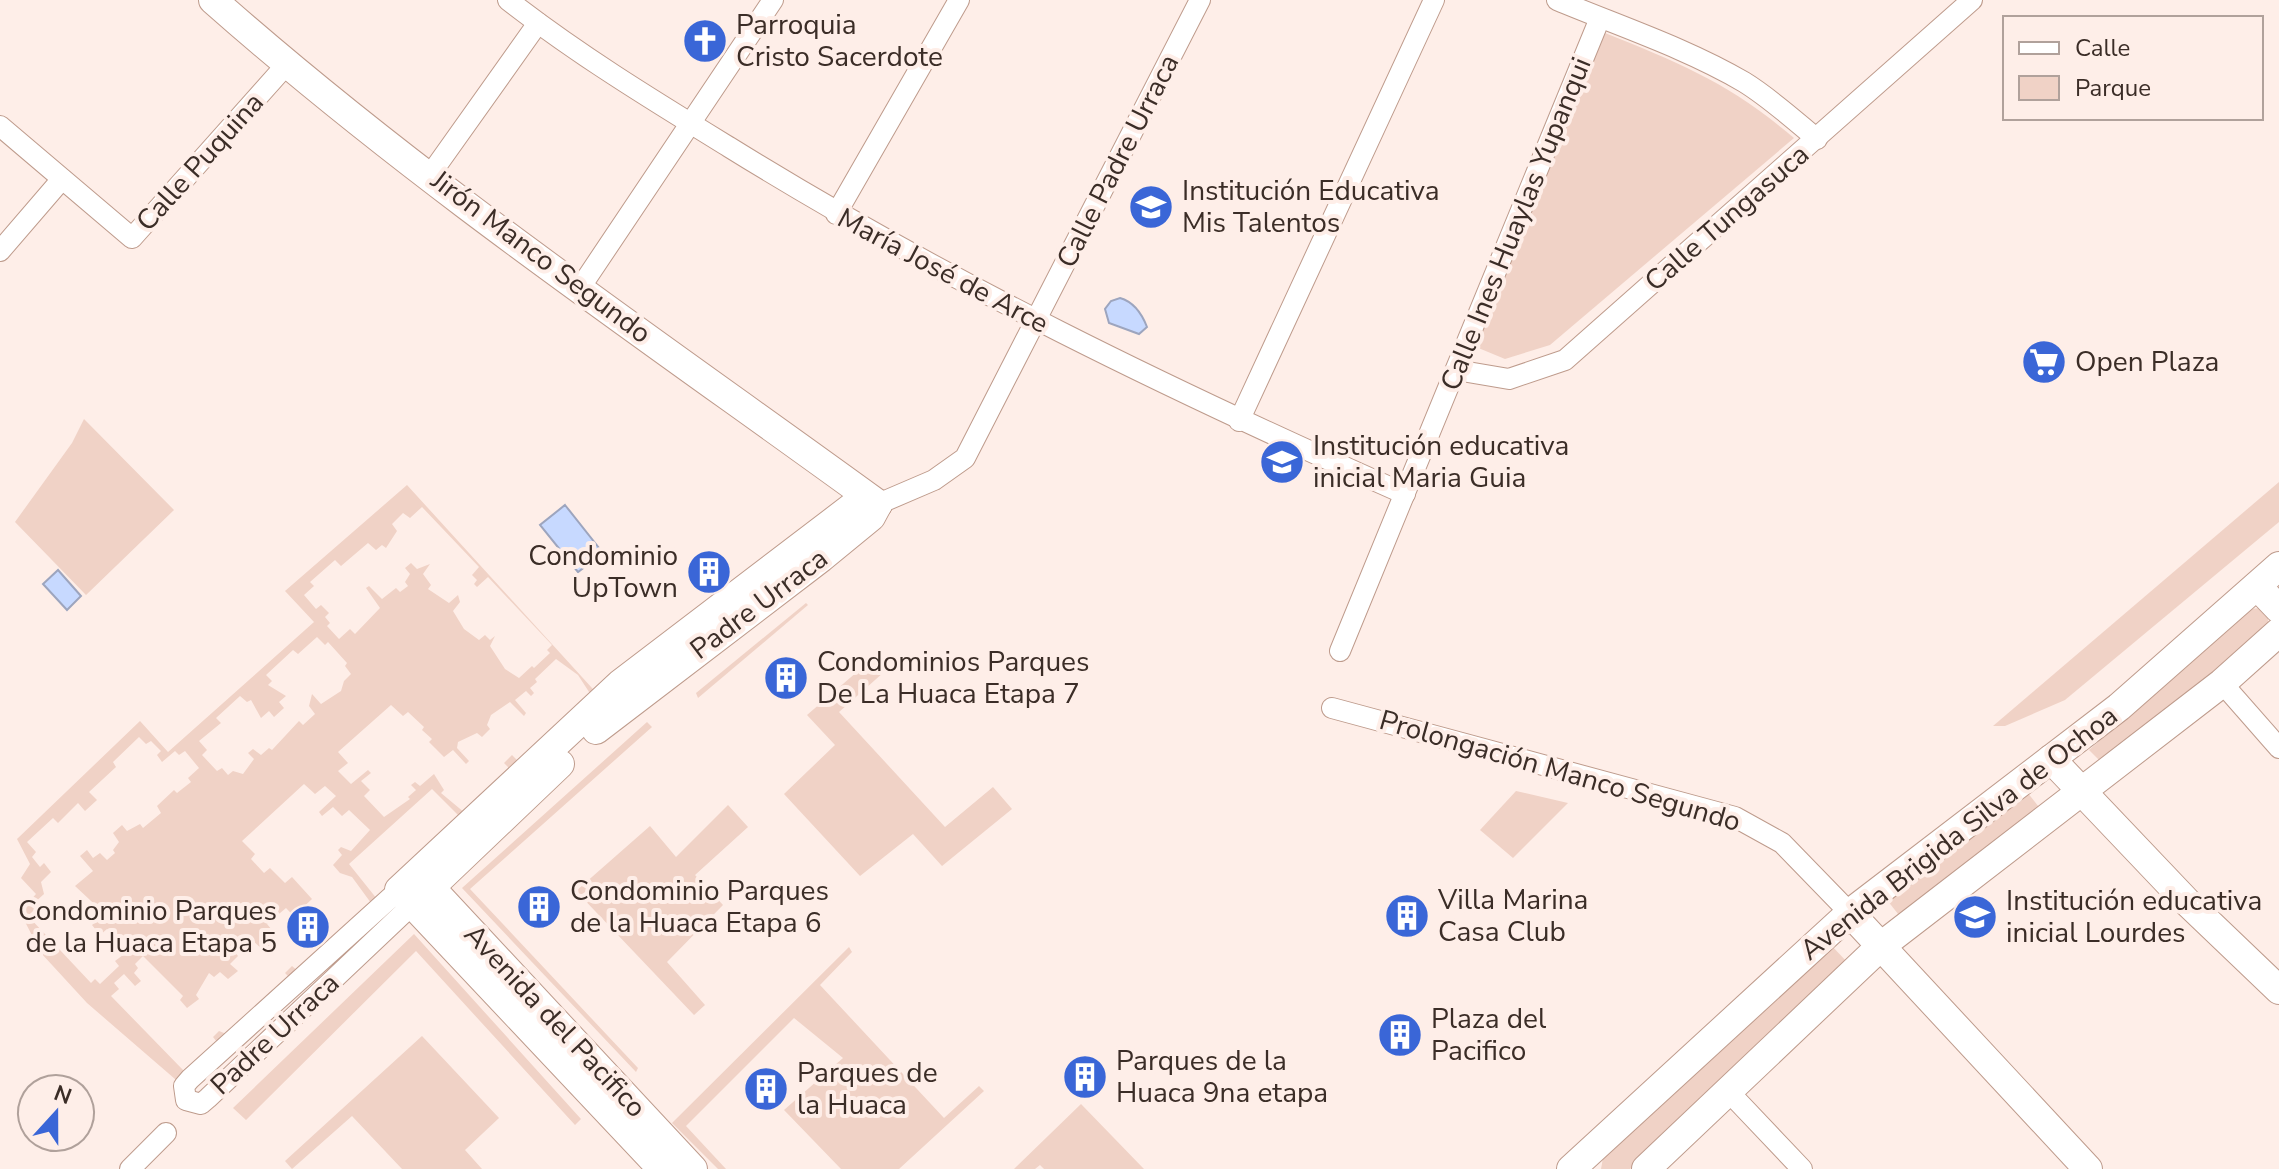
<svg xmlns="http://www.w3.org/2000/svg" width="2279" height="1169" font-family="'Nunito Sans',sans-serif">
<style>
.green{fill:#f0d2c6;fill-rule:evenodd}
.water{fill:#c7d9ff;stroke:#9da5be;stroke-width:2}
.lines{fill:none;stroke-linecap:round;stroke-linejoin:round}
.street-casing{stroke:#be9b8c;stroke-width:22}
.secondary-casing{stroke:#be9b8c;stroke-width:30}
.street{stroke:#fff;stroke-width:20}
.secondary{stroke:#fff;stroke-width:28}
.labels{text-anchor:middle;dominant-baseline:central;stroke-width:8;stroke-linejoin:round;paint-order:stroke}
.poi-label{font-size:28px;fill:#3b2d27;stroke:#feeee8;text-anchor:start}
.street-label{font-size:28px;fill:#3b2d27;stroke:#feeee8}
</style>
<rect width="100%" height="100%" fill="#feeee8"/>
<g class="green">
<path d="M1605,33c77,31 124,50 189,105l-244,207 -45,14 -29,-12z"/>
<path d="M84,419l90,91 -88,85 -71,-73 57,-79z"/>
<path d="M2279,482v40l-214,178 -60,26h-12z"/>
<path d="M407,485l195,214 -134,126 -36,-36 -83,75 36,45 -195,183 -103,-89 -46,-50 -21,-41 16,-18 -15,-16 9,-14 -13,-25 123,-118 28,31 146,-130 -29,-31zM422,507l57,60 -7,8 5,5 -3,4 3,3 11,-10 64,68 -5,5 3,3 -16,15 -2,-2 -13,12 -14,-9 -15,-23 5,-10 -5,4 -5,-5 -6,5 -15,-11 -11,-18 7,-9 -2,-7 -9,8 -21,-14 3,-4 -8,-11 7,-10 -13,5 -6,-6 -6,5 5,6 -5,8 3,4 -8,6 -4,-4 -14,11 -13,-13 -3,2 14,20 -25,26 -5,-5 -11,10 -12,-13 3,-3 -5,-6 4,-4 -8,-8 -5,4 -12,-14 10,-9 -4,-4 25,-22 6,6 27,-23 8,7 6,-5 4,3 11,-17 -5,-7 11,-11 7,5zM317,637l8,8 3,-3 19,21 -2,3 6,8 -7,7 -3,10 -20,13 -9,-10 -3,12 6,8 -12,11 -4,-4 -27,29 -3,-2 -8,7 -8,-6 -5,4 6,6 -11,15 -10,-3 -5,4 -6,-7 -5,3 -15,-16 5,-5 -8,-9 22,-18 -5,-5 24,-22 7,6 4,-2 10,18 8,-7 5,6 10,-9 -5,-6 7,-6 -18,-11 4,-4 -6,-6 27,-25 5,4zM556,659l22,16 13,20 -72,67 -7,-7 -8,8 6,6 -45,44 -24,-20 3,-3 -10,-16 -14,12 -5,-4 -4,3 5,5 -8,7 2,2 -26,18 -20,-21 6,-6 -9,-9 10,-8 -3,-3 -17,14 -13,-13 10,-8 -10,-11 53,-47 12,11 5,-4 16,15 -2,3 10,9 -3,3 15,15 9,-7 13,14 3,-3 -12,-13 1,-6 19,-9 5,4 8,-8 -3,-4 4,-10 19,-13 14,14 2,-3 -11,-13 11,-9 5,5 3,-3 -4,-5 7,-6 -2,-3zM139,737l7,7 5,-3 10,10 -4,4 5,7 13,-11 4,4 6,-4 14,17 -11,10 3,4 -14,11 -3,-3 -17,16 4,7 -18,15 -3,-4 -13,7 -5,-6 -9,8 6,9 -6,8 2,3 -8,7 -7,-7 -7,5 -6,-8 -7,6 13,15 -18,15 30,28 -13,11 8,10 7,-6 14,7 -2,14 4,5 -8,6 4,5 -19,18 -5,-5 -4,4 -63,-67 8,-8 -3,-4 11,-10 -3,-12 10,-10 -7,-9 -4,4 -8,-10 4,-5 -9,-10 26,-24 5,5 20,-20 7,8 12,-11 -8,-8 27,-25 -3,-5zM304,784l11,10 10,-8 11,10 -17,16 3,4 11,-9 9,9 7,-6 21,20 -19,21 -10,-4 -3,3 4,5 -9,10 7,8 12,4 19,26 -72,69 -7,-6 -7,7 6,6 -62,56 -10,-4 -6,6 4,5 -33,29 -73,-75 8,-7 -5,-6 10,-9 11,12 6,-5 -7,-8 4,-5 -3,-4 8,-8 40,40 -3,4 7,8 12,-9 -3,-4 13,-22 5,4 6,-5 8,7 10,-8 -8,-7 8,-8 -3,-4 16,-13 13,12 9,-9 -6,-7 5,-5 -5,-6 19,-16 15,16 3,-3 -7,-8 15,-14 -20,-22 -7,6 -15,-15 -6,5 -13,-14 4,-5 -13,-13z"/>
<path d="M806,603l2,2 -110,93 -2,-5z"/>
<path d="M2260,608l8,6v14l-165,136 -14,-14 161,-141z"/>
<path d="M872,659l12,13 -45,40 106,115 48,-40 19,22 -70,57 -29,-32 -53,42 -76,-82 51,-49 -28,-30z"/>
<path d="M647,722l5,5 -182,162 168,179 -2,4 -174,-184z"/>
<path d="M1516,791l52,12 -55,55 -33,-28z"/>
<path d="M2027,792l15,19 -140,108 -15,-19z"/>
<path d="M728,805l20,22 -53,48 28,30 -56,57 38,43 -11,10 -118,-124 74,-65 26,31z"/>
<path d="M414,934l167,185 -6,6 -159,-174 -170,169 -13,-12z"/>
<path d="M1831,945l16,17 -217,207h-29l2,-11z"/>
<path d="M849,947l3,5 -32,33 124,133 35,-32 5,5 -85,78h-58l-57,-59 59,-52 -49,-40 -108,108 40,43h-8l-46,-46z"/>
<path d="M422,1036l77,82 -34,32 17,19h-80l-50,-53 -60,53 -7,-8z"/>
<path d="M1081,1104l63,65h-100l-4,-4 -5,4h-21z"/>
</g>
<g class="water">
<path d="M1120,298c14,4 22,16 27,29l-8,7 -30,-11 -4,-14 6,-8z"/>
<path d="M565,505l38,48 -25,19 -38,-47z"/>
<path d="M58,570l23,26 -14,14 -24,-26z"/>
</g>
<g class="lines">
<g class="street-casing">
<g id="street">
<path d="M508,0c69,54 146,101 221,147 216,134 444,244 676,347"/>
<path d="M1557,0c62,26 129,48 187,82 26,16 49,37 73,57"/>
<path d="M0,126l132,112 155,-174"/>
<path d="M430,175l108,-152"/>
<path d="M836,214l123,-214"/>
<path d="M0,251l62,-72"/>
<path d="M580,288l193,-288"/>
<path d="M1456,370l53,9 56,-19 407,-360"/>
<path d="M1239,421l195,-421"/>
<path d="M878,504l56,-24 31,-22 235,-458"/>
<path d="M1340,651l260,-633"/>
<path d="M2222,683l57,65"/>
<path d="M1332,708l403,109 47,26 68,70"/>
<path d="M399,890l-209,189 -6,7 2,14 15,4 7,-6 204,-193"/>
<path d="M1728,1091l74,78"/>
<path d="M130,1169l36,-36"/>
</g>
</g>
<g class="secondary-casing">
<g id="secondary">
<path d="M213,0c208,184 441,341 665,504"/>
<path d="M2257,586l22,23"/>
<path d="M596,730l225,-172 50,-41 7,-13"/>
<path d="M2051,759l136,143 92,88"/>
<path d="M418,874l275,295"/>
<path d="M412,905l148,-141"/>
<path d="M1850,913l238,256"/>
<path d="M662,1169l-263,-279 221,-206 236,-180h22"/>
<path d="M1571,1169l279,-256 269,-206 160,-141"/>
<path d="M1646,1169l235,-223 341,-263 57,-51"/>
</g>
</g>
<use href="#street" class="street"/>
<use href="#secondary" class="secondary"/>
</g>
<defs>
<g id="church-disc" transform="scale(2.3)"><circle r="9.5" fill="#3a66d7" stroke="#feeee8"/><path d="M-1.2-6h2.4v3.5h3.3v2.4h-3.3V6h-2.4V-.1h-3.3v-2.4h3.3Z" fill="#fff"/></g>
<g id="school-disc" transform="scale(2.3)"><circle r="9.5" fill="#3a66d7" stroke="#feeee8"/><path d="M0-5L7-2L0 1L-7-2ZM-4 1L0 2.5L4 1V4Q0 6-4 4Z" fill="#fff"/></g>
<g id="supermarket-disc" transform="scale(2.3)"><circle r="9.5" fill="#3a66d7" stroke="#feeee8"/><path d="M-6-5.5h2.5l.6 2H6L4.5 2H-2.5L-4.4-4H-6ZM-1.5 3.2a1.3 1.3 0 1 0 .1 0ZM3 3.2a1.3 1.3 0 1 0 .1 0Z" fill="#fff"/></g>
<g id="building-disc" transform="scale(2.3)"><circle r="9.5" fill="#3a66d7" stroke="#feeee8"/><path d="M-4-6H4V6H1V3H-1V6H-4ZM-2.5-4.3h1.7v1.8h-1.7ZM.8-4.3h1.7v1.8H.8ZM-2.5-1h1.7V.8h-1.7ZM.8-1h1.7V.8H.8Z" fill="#fff"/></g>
</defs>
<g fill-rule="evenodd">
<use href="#church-disc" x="705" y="41"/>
<use href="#school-disc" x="1151" y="207"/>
<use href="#supermarket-disc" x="2044" y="362"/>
<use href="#school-disc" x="1282" y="462"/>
<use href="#building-disc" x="709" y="572"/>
<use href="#building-disc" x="786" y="678"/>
<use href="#building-disc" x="539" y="907"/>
<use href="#building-disc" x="1407" y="916"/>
<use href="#school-disc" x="1975" y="917"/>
<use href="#building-disc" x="308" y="927"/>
<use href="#building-disc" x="1400" y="1035"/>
<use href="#building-disc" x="1085" y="1077"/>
<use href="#building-disc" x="766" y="1089"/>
</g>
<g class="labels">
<g class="poi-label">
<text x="736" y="25">Parroquia<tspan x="736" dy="32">Cristo Sacerdote</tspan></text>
<text x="1182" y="191">Institución Educativa<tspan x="1182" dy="32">Mis Talentos</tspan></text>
<text x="2075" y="362">Open Plaza</text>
<text x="1313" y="446">Institución educativa<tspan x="1313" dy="32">inicial Maria Guia</tspan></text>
<text x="678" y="556" text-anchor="end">Condominio<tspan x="678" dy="32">UpTown</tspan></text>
<text x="817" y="662">Condominios Parques<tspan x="817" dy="32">De La Huaca Etapa 7</tspan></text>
<text x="570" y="891">Condominio Parques<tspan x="570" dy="32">de la Huaca Etapa 6</tspan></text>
<text x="1438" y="900">Villa Marina<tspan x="1438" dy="32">Casa Club</tspan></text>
<text x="2006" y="901">Institución educativa<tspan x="2006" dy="32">inicial Lourdes</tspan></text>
<text x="277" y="911" text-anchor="end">Condominio Parques<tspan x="277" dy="32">de la Huaca Etapa 5</tspan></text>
<text x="1431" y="1019">Plaza del<tspan x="1431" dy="32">Pacifico</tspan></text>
<text x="1116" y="1061">Parques de la<tspan x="1116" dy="32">Huaca 9na etapa</tspan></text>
<text x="797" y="1073">Parques de<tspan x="797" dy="32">la Huaca</tspan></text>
</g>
<g class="street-label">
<text transform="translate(1118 161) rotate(-63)">Calle Padre Urraca</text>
<text transform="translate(200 162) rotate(-48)">Calle Puquina</text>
<text transform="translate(1727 218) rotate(-41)">Calle Tungasuca</text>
<text transform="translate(1516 224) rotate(-68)">Calle Ines Huaylas Yupanqui</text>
<text transform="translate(541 257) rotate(37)">Jirón Manco Segundo</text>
<text transform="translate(943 271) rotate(28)">María José de Arce</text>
<text transform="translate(759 604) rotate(-37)">Padre Urraca</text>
<text transform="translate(1560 771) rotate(16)">Prolongación Manco Segundo</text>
<text transform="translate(1959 833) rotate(-38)">Avenida Brigida Silva de Ochoa</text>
<text transform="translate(555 1021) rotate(47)">Avenida del Pacifico</text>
<text transform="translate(275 1034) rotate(-43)">Padre Urraca</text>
</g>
</g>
<rect x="2003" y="16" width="260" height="104" fill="#feeee8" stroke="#b0a19b" stroke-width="2"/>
<rect x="2019" y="42" width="40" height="12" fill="#ffffff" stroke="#b0a19b" stroke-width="2"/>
<text x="2075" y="56" font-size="24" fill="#3b2d27">Calle</text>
<rect x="2019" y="76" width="40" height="24" fill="#f0d2c6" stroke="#b0a19b" stroke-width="2"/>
<text x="2075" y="96" font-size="24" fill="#3b2d27">Parque</text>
<g transform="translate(56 1113) rotate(21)"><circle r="38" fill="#feeee8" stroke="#b0a19b" stroke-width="2"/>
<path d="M0-6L14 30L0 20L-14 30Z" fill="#3a66d7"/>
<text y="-12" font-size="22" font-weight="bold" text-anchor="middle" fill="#3b2d27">N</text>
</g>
</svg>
